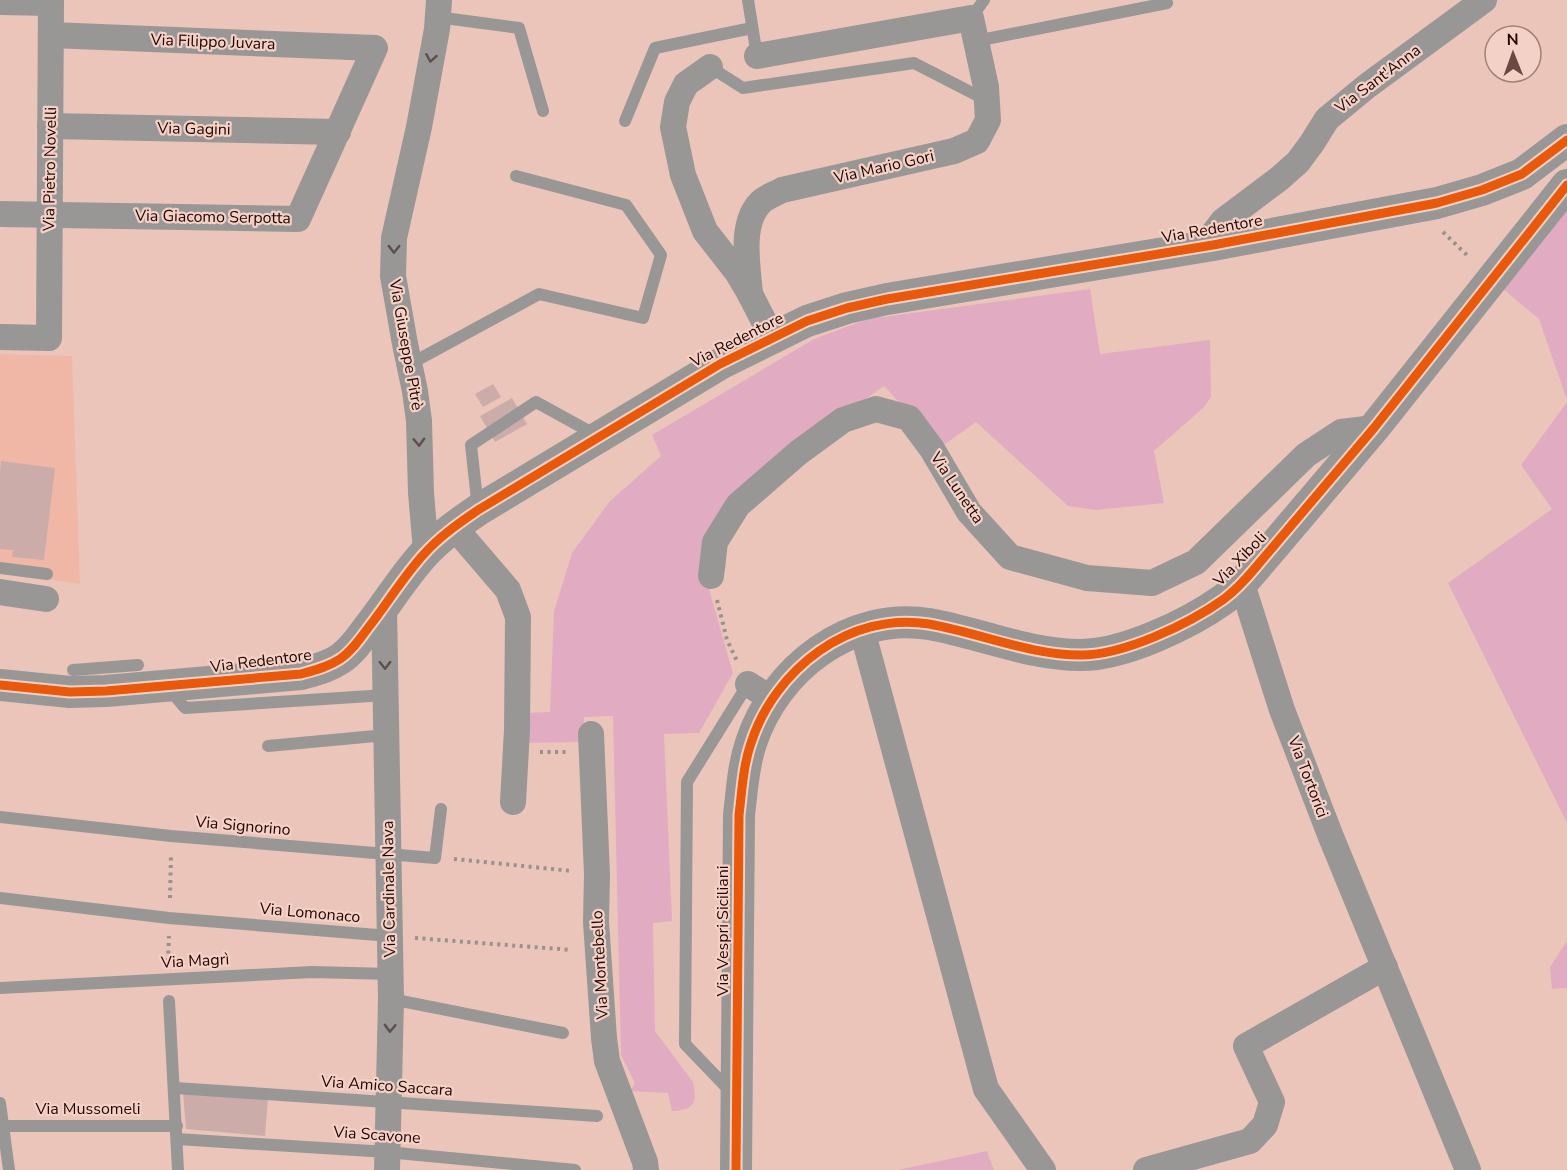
<svg xmlns="http://www.w3.org/2000/svg" width="1567" height="1170" font-family="'Nunito Sans',sans-serif">
<style>
.built{fill:#f1b7a6}
.green{fill:#e1acc2}
.building{fill:#ccaca8}
.lines{fill:none;stroke-linecap:round;stroke-linejoin:round}
.path{stroke:#979190;stroke-width:4;stroke-dasharray:3 4.5;stroke-linecap:butt}
.service{stroke:#989796;stroke-width:12}
.minor{stroke:#989796;stroke-width:26}
.tertiary{stroke:#989796;stroke-width:32}
.cycleway-casing{stroke:#f4d1c6;stroke-width:13}
.cycleway{stroke:#e8590c;stroke-width:9}
.oneway{stroke:#5e4e4c}
.labels{text-anchor:middle;dominant-baseline:central;stroke-width:4.5;stroke-linejoin:round;paint-order:stroke}
.street-label{font-size:16px;fill:#230601;stroke:#f4d1c6}
</style>
<rect width="100%" height="100%" fill="#ebc5ba"/>
<path class="built" d="M0,354l72,2 8,228 -80,-11z"/>
<g class="green">
<path d="M1567,200v200l-28,-81 -48,-40z"/>
<path d="M1090,289l10,65 110,-14 1,57 -7,10 -50,44 10,52 -68,7 -28,-4 -92,-84 -35,25 -57,-61 -144,101 -34,74 4,32 23,80 -34,60 -35,1 8,187 -19,2 2,108 38,51c5,22 0,28 -21,29l-4,-18 -38,-2 5,-8 -14,-28 -8,-339 -29,1 -1,25 -59,1 1,-30 25,-1 4,-101 18,-58 38,-52 51,-45 -9,-21 162,-96 54,-20z"/>
<path d="M1567,402v421l-119,-240 104,-74 -31,-44z"/>
<path d="M1567,941v47l-15,1 -2,-22z"/>
<path d="M987,1151l7,19h-96z"/>
</g>
<g class="building">
<path d="M493,384l8,13 -18,10 -8,-13z"/>
<path d="M512,398l15,26 -32,18 -15,-26z"/>
<path d="M1,461l54,7 -11,92 -32,-3 1,-7 -13,-1v-77z"/>
<path d="M183,1091l85,7 -3,38 -79,-7z"/>
</g>
<g class="lines">
<g class="path">
<path d="M1443,232l27,26"/>
<path d="M717,600l10,40 10,21"/>
<path d="M540,752h26"/>
<path d="M454,859l118,12"/>
<path d="M170,898l1,-43"/>
<path d="M415,938l157,12"/>
<path d="M168,961l1,-25"/>
</g>
<g class="service">
<path d="M748,0l9,56"/>
<path d="M437,17l82,11 24,83"/>
<path d="M971,18l13,-18"/>
<path d="M976,41l191,-38"/>
<path d="M710,67l33,21 171,-25 72,37"/>
<path d="M625,121l30,-73 97,-20"/>
<path d="M410,364l129,-70 104,24 18,-63 -35,-50 -110,-29"/>
<path d="M478,509l-7,-64 65,-43 60,33"/>
<path d="M0,568l47,6"/>
<path d="M73,670l65,-5"/>
<path d="M169,689l16,19 201,-13"/>
<path d="M268,746l118,-11"/>
<path d="M0,817l171,19 264,22 6,-49"/>
<path d="M0,898l169,20 221,18"/>
<path d="M0,988l312,-16 79,2"/>
<path d="M391,999l172,34"/>
<path d="M169,1001l9,169"/>
<path d="M175,1088l422,28"/>
<path d="M732,1093l-47,-49 2,-262 61,-98"/>
<path d="M0,1103l9,67"/>
<path d="M0,1126h177"/>
<path d="M177,1139l210,13 188,18"/>
</g>
<g class="minor">
<path d="M0,2l51,1"/>
<path d="M710,67l-24,17 -9,18 -4,25 10,48 22,56 32,41 13,22 22,43"/>
<path d="M50,126l288,6"/>
<path d="M0,214l298,5 77,-171 -324,-13"/>
<path d="M1213,245v-11l10,-13 57,-43 18,-16 14,-19 15,-24 40,-33 117,-86"/>
<path d="M750,294c-2,-27 -11,-71 11,-92 5,-5 14,-8 21,-12l172,-39 23,-10 11,-21 -2,-33 -15,-69 -214,38"/>
<path d="M0,337l49,1 2,-338"/>
<path d="M454,527l54,63 10,27 -1,113 -4,72"/>
<path d="M426,551l-5,-58 -2,-72 -4,-30 -10,-47 -12,-68 1,-38 25,-111 18,-98 2,-29"/>
<path d="M711,576l4,-34 23,-37 60,-52 45,-33 33,-11 33,9 23,31 37,63 41,45 77,21 65,5 44,-21 110,-107 35,-23 33,-4"/>
<path d="M1242,584l40,126 49,127 137,333"/>
<path d="M0,592l46,7"/>
<path d="M384,607l7,392 -4,171"/>
<path d="M862,630l124,459 57,81"/>
<path d="M748,684l24,15"/>
<path d="M591,734l6,140 -1,48 8,116 3,23 38,101 1,8"/>
<path d="M1146,1170l104,-29 15,-16 7,-23 -26,-56 139,-79"/>
</g>
<g class="tertiary">
<path d="M0,685l70,7 36,-1 195,-17c14,-4 27,-7 39,-15 11,-7 20,-20 28,-31 19,-24 35,-51 56,-74 15,-17 35,-31 54,-44l242,-146 87,-43 40,-13 40,-9 326,-54 224,-42 45,-13 40,-16 45,-34"/>
<path d="M736,1170l3,-355c3,-24 4,-49 12,-72 24,-74 99,-132 178,-119 51,9 100,31 152,31 43,0 108,-31 143,-56 12,-9 22,-20 32,-32l118,-139 193,-243"/>
</g>
<g class="cycleway-casing">
<g id="cycleway">
<path d="M0,685l70,7 36,-1 195,-17c14,-4 27,-7 39,-15 11,-7 20,-20 28,-31 19,-24 35,-51 56,-74 15,-17 35,-31 54,-44l242,-146 87,-43 40,-13 40,-9 326,-54 224,-42 45,-13 40,-16 45,-34"/>
<path d="M736,1170l3,-355c3,-24 4,-49 12,-72 24,-74 99,-132 178,-119 51,9 100,31 152,31 43,0 108,-31 143,-56 12,-9 22,-20 32,-32l118,-139 193,-243"/>
</g>
</g>
<use href="#cycleway" class="cycleway"/>
</g>
<defs><path id="oneway-chevron" d="M-2-3.5L2.5 0L-2 3.5" fill="none" stroke-width="1.6" stroke-linecap="round" stroke-linejoin="round" transform="scale(1.5)"/></defs>
<g class="oneway">
<use href="#oneway-chevron" transform="translate(431 58) rotate(100)"/>
<use href="#oneway-chevron" transform="translate(394 249) rotate(91)"/>
<use href="#oneway-chevron" transform="translate(419 442) rotate(88)"/>
<use href="#oneway-chevron" transform="translate(385 665) rotate(89)"/>
<use href="#oneway-chevron" transform="translate(390 1028) rotate(92)"/>
</g>
<g class="labels">
<g class="street-label">
<text transform="translate(213 42) rotate(2)">Via Filippo Juvara</text>
<text transform="translate(1378 79) rotate(-37)">Via Sant'Anna</text>
<text transform="translate(194 129) rotate(1)">Via Gagini</text>
<text transform="translate(884 167) rotate(-13)">Via Mario Gori</text>
<text transform="translate(50 169) rotate(-89)">Via Pietro Novelli</text>
<text transform="translate(213 217) rotate(1)">Via Giacomo Serpotta</text>
<text transform="translate(1212 229) rotate(-10)">Via Redentore</text>
<text transform="translate(737 340) rotate(-27)">Via Redentore</text>
<text transform="translate(406 345) rotate(80)">Via Giuseppe Pitrè</text>
<text transform="translate(957 488) rotate(56)">Via Lunetta</text>
<text transform="translate(1240 559) rotate(-46)">Via Xiboli</text>
<text transform="translate(261 661) rotate(-7)">Via Redentore</text>
<text transform="translate(1308 777) rotate(69)">Via Tortorici</text>
<text transform="translate(243 826) rotate(5)">Via Signorino</text>
<text transform="translate(389 889) rotate(-91)">Via Cardinale Nava</text>
<text transform="translate(310 913) rotate(5)">Via Lomonaco</text>
<text transform="translate(723 931) rotate(-90)">Via Vespri Siciliani</text>
<text transform="translate(195 961) rotate(-3)">Via Magrì</text>
<text transform="translate(600 965) rotate(-93)">Via Montebello</text>
<text transform="translate(387 1086) rotate(4)">Via Amico Saccara</text>
<text x="88" y="1109">Via Mussomeli</text>
<text transform="translate(377 1135) rotate(4)">Via Scavone</text>
</g>
</g>
<g transform="translate(1513 54) rotate(359)"><circle r="28" fill="#f4d1c6" stroke="#a08077" stroke-width="1.5"/>
<path d="M0-4.5L10 22L0 15L-10 22Z" fill="#694942"/>
<text y="-9" font-size="16" font-weight="bold" text-anchor="middle" fill="#230601">N</text>
</g>
</svg>
